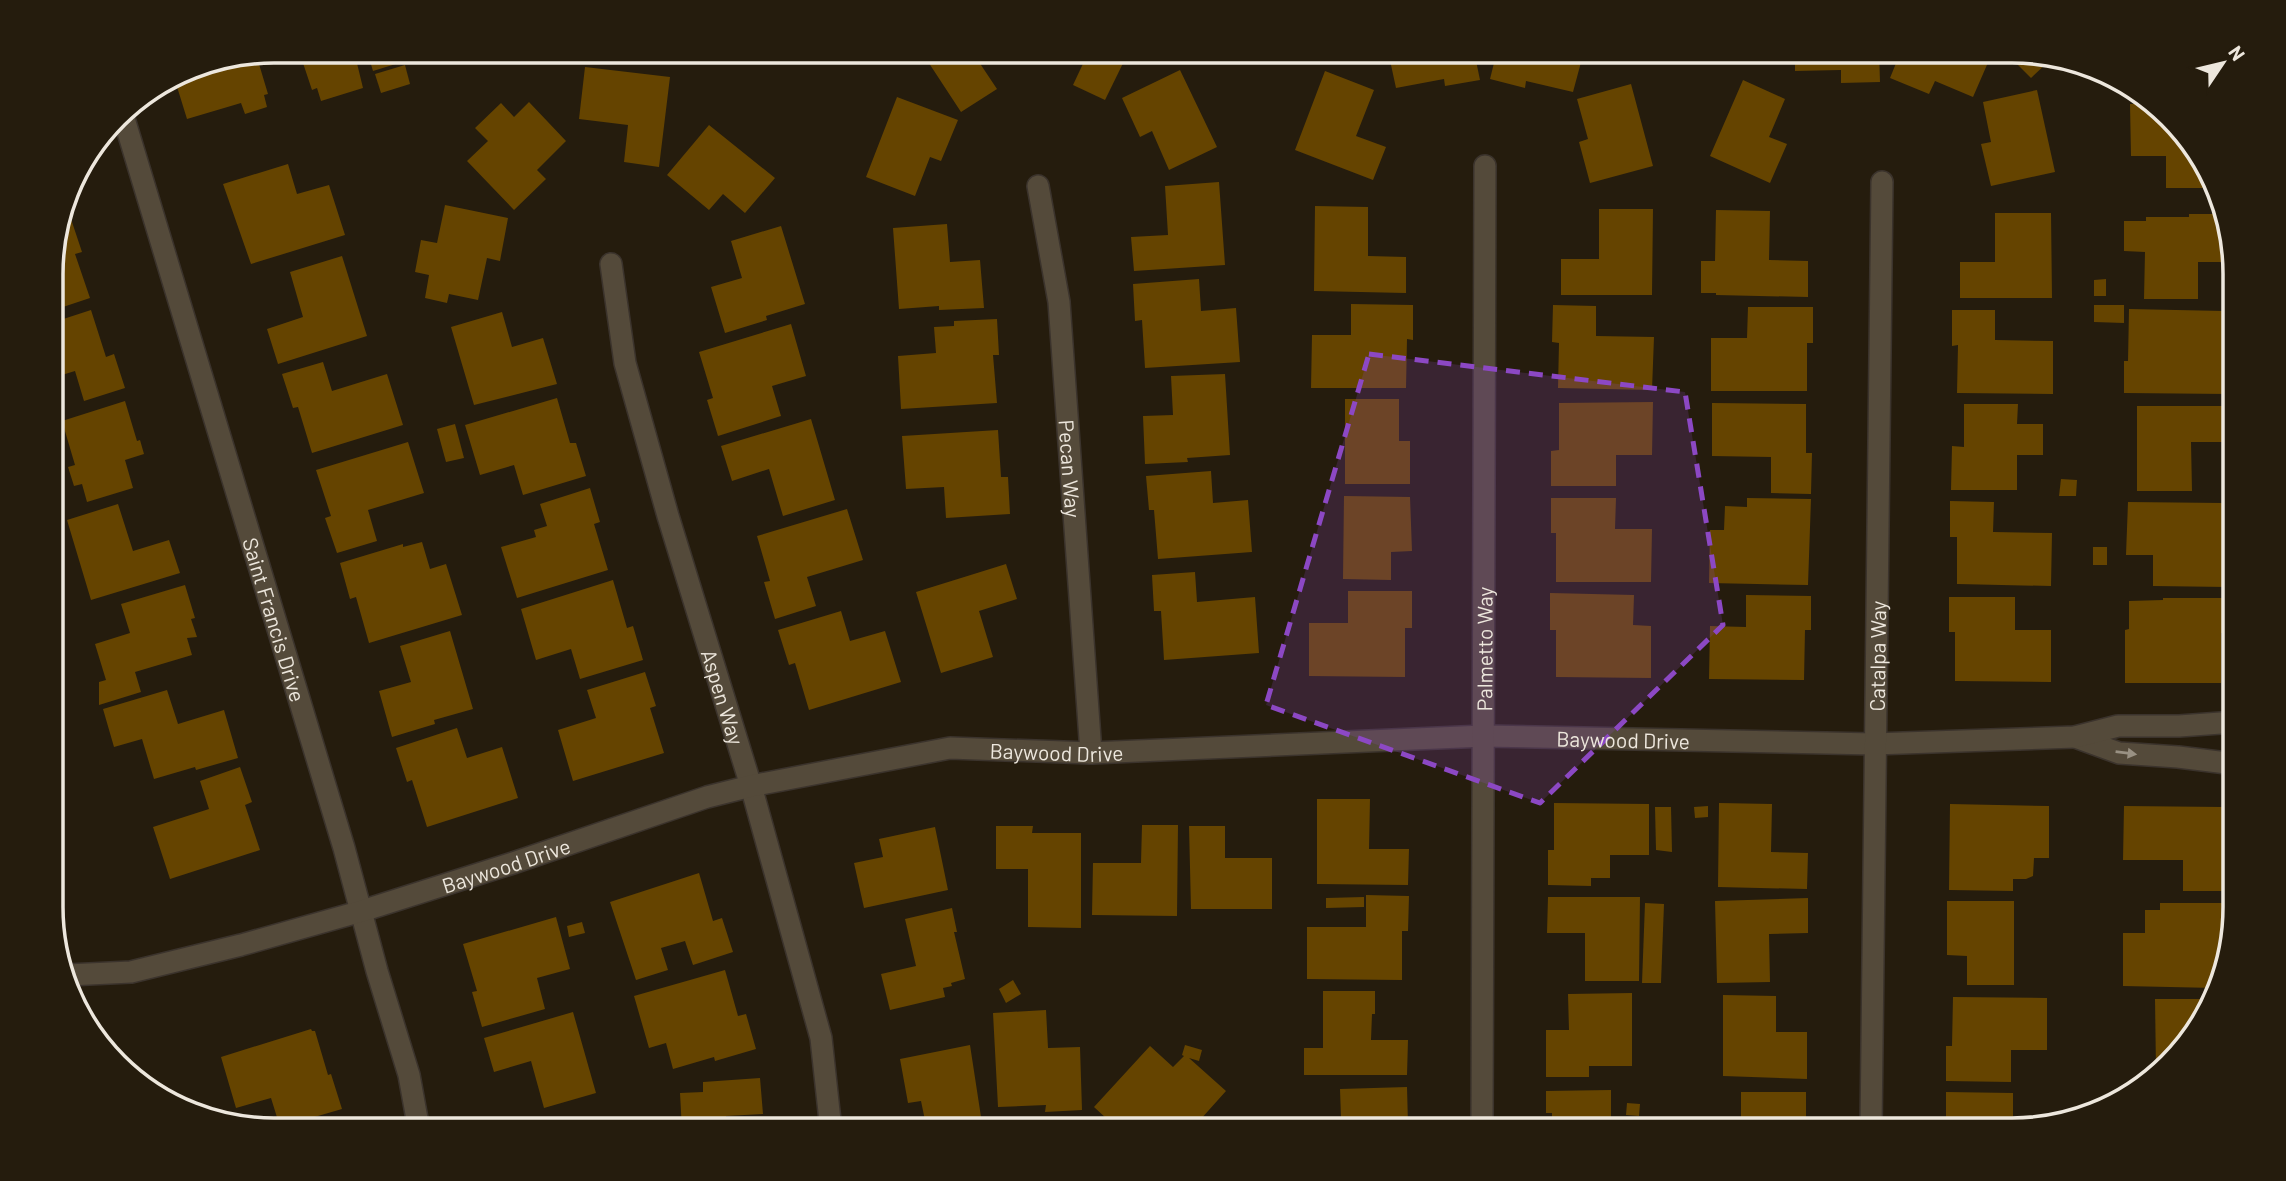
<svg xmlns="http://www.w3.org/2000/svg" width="2286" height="1181" font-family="Barlow,sans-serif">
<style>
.building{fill:#654400}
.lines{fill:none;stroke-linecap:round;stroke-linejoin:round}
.minor-casing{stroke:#3b332c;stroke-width:24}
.minor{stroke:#544a3a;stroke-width:21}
.oneway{fill:#999183}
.marked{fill:#8c48c4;fill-opacity:0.2;stroke:#8c48c4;stroke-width:5;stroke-dasharray:14 9;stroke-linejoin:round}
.labels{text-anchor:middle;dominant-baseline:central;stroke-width:6;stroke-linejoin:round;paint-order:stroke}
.street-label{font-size:21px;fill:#ede7dd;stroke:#251c0d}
.rim{fill:none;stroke:#ede7dd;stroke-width:3.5}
</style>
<rect width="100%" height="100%" fill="#251c0d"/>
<g class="building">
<path d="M299,51h55l9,37 -42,13 -4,-13 -5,2z"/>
<path d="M367,51h56l2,4 -52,16z"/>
<path d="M921,51h75l-17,11 18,27 -36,23z"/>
<path d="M1089,51h40l-24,49 -32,-15z"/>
<path d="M1388,51h86l6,29 -35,6 -1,-7 -48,9z"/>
<path d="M1497,51h87l-11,41 -47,-11 -1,7 -35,-9z"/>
<path d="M1795,51h84l1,31 -39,1v-13l-46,1z"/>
<path d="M1901,51h92l-20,46 -38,-16 -6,13 -39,-16z"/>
<path d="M256,54l12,40 -4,1 3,12 -22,7 -4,-11 -54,16 -13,-42 15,-9z"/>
<path d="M2027,54l23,6 -19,18 -14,-14z"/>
<path d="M405,65l5,19 -29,9 -6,-19z"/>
<path d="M585,67l85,10 -11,90 -35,-5 4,-37 -49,-6z"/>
<path d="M1180,70l37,77 -48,23 -17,-39 -12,6 -18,-39z"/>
<path d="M1325,71l49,19 -18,46 30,11 -13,33 -78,-30z"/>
<path d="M1743,80l42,19 -16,38 18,7 -17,39 -60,-27z"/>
<path d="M1631,84l22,82 -63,17 -11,-41 9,-3 -11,-40z"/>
<path d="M2037,90l18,82 -64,14 -10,-42 10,-2 -8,-40z"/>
<path d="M897,97l61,23 -17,41 -11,-4 -15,39 -49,-19z"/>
<path d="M529,102l37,39 -29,29 9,9 -32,31 -47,-49 21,-20 -13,-13 26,-25 13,14z"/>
<path d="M2130,104h17l42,34 21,50h-44v-32h-35z"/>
<path d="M709,125l66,53 -30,35 -22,-19 -14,16 -42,-35z"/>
<path d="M288,164l9,30 32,-9 16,50 -94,29 -28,-80z"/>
<path d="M1219,182l6,83 -91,6 -3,-34 37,-2 -3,-49z"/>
<path d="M445,205l63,13 -8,43 -13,-3 -9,42 -29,-6 -2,9 -22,-5 4,-23 -14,-3 6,-32 16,3z"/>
<path d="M1315,206l53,1v49l38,1v36l-92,-2z"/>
<path d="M1599,209h54l-1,86h-91v-36h38z"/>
<path d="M1716,210l54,1 -1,49 39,1v36l-92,-2v-2h-15v-32h14z"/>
<path d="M1995,213h56l1,85h-92v-36h35z"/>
<path d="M2189,214h32l9,23v25h-32v37h-54l1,-47 -21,-1v-30h22v-4h43z"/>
<path d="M70,216l12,36 -7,2 15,44 -39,13v-52l11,-40z"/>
<path d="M947,224l3,38 30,-2 4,48 -45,2v-4l-40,3 -6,-81z"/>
<path d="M781,226l24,78 -39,12 1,4 -42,13 -14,-46 31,-9 -11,-37z"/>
<path d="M342,256l25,80 -89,28 -11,-35 36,-12 -13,-45z"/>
<path d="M1199,279l2,32 35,-3 4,54 -95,6 -3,-48 -7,1 -2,-37z"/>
<path d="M2106,279v17h-12v-16z"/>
<path d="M1351,304l62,1v35l-6,-1 -1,49h-95l1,-53h39z"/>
<path d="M1553,305l43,1v30l58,1 -2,53 -94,-2 1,-45 -7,-1z"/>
<path d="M2094,305h30v18l-30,-1z"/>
<path d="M1748,307h65v36h-6v48h-96v-53h36z"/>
<path d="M2129,309l95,2v49h6l-1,34 -105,-1v-32h4z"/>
<path d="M91,310l15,47 8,-3 11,34 -41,13 -9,-30 -23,7 -1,-55z"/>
<path d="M1952,310h43v30l58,1v53l-96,-1 1,-48 -6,1z"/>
<path d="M502,312l10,35 31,-9 14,46 -83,21 -23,-78z"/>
<path d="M997,319l2,36h-6l4,48 -96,6 -3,-53 38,-3 -2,-26 20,-1v-5z"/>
<path d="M791,324l15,52 -34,10 9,30 -63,20 -11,-36 6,-2 -14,-46z"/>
<path d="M323,362l9,29 55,-17 16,51 -91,28 -14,-46 -5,1 -11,-34z"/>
<path d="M1225,374l5,81 -43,3 1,4 -43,2 -2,-48 30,-1 -2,-39z"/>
<path d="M557,398l13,45h6l10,33 -63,19 -9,-30 -34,10 -15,-50z"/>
<path d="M1345,399h54v42h11v43h-65z"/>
<path d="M125,401l12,40 3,-1 4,14 -19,6 8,28 -46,14 -5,-18 -8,2 -6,-19 7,-2 -13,-44z"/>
<path d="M1653,402l-1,53h-36v31h-65v-35l8,-1v-47z"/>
<path d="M1712,403l94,1v49h6l-1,41 -40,-1v-36l-59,-1z"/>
<path d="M1964,404h54l-1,20h26v31h-26v35h-66l1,-44 12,1z"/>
<path d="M2137,406h92v36h-38l1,49h-55z"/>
<path d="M811,419l24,81 -52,16 -14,-47 -37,12 -11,-35z"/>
<path d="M455,424l9,34 -18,4 -9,-33z"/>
<path d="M998,430l3,47h7l2,37 -64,4 -2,-31 -38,2 -4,-53z"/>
<path d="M408,442l16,51 -56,17 9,31 -40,12 -12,-35 6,-2 -15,-46z"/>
<path d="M1211,471l2,32 35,-3 4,52 -94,7 -4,-49h-5l-3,-34z"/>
<path d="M2061,479l16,1 -1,16h-17z"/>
<path d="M590,488l10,34 -6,2 14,46 -91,28 -16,-51 35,-10 -2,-7 13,-4 -7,-22z"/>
<path d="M1344,496l66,1 2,54 -21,1v28l-48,-1z"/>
<path d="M1551,498h65l-1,31h37l-1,53h-95v-49h-5z"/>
<path d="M1747,498l64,1 -3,86 -99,-2 1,-53h14l1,-24 22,1z"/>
<path d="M1950,501l44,1 -1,30 59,1 -1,53 -94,-2v-47h-7z"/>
<path d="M2128,502l95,1 -1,50h6l-1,34 -74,-1v-31h-27z"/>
<path d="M118,504l15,47 36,-11 11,33 -89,27 -24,-80z"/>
<path d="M847,509l16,51 -56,17 9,29 -41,13 -11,-37 6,-1 -13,-45z"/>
<path d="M422,542l8,27 16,-5 16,51 -93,28 -13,-46 -6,2 -10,-36 63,-19v3z"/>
<rect x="2093" y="547" width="14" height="18"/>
<path d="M1006,564l11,35 -38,12 14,46 -52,16 -25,-81z"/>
<path d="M1195,572l2,30 58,-5 4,56 -95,7 -3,-49h-7l-2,-36z"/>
<path d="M613,580l14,48 6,-2 10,34 -63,19 -9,-30 -35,11 -15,-51z"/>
<path d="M185,585l10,33 -4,1 6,18 -10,1 5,17 -57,17 6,20 -42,13v-23l7,-2 -11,-36 35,-11 -9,-29z"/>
<path d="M1348,591h64v37h-7v49l-96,-1v-53h39z"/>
<path d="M1550,593l84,2 -1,30 18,1v52l-95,-1v-47h-6z"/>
<path d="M1746,595l65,1v34h-6l-1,50 -95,-1 1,-53 36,1z"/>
<path d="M1949,597h66v33h36v52l-96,-1v-49h-6z"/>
<path d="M2163,598h64v35h-6v50h-96v-53l4,-1v-28l34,-1z"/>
<path d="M841,611l9,30 35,-10 16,51 -92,28 -14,-47 -6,2 -11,-35z"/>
<path d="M450,631l23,78 -39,11 1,4 -43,13 -13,-46 32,-9 -11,-36z"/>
<path d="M645,672l11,34 -6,2 14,45 -91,28 -15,-51 38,-12 -9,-28z"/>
<path d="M167,690l11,34 46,-14 14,48 -42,12 -1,-3 -41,12 -12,-40 -28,8 -11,-38z"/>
<path d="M457,728l10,30 35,-11 16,51 -91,29 -15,-47 -5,2 -11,-34z"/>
<path d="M240,767l12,35 -7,3 15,45 -90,29 -17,-52 56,-18 -9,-28z"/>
<path d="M1317,799h53l-1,50h40l-1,36 -91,-1z"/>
<path d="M1554,803l95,1v51h-39v23h-19v8l-43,-1v-35h6z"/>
<path d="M1719,803l53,1 -1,48 37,1 -1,36 -89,-2z"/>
<path d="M1950,804l99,2v52h-15l-1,18 -7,3h-13v12l-64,-1z"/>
<path d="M1708,806v11l-13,1 -1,-11z"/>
<path d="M2124,806l99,1 -1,84h-39v-31h-60z"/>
<path d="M1655,807h16l1,45 -16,-2z"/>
<path d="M1142,825h36l-1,91 -85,-1 1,-52h48z"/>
<path d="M996,826h37l-1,7h49v95l-53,-1v-58h-32z"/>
<path d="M1189,826h36v32h47v51h-81z"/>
<path d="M935,827l13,63 -84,18 -10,-45 29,-6 -4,-18z"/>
<path d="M699,873l14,48 9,-3 11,34 -40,13 -8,-24 -24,7 7,22 -32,10 -26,-78z"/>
<path d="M1366,895l43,1 -1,35h-6v49l-95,-1v-52h59z"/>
<path d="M1364,897v10l-38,1v-10z"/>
<path d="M1548,897h92l-1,84h-54v-48h-38z"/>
<path d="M1808,898v35l-39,1 1,48 -53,1 -2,-82z"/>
<path d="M1947,901h67v84h-47v-29l-20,-1z"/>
<path d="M1645,903l19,1 -3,79h-19z"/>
<path d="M2160,903h64v35h-5l-3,50 -93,-2v-53h22v-23h15z"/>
<path d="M952,908l5,24h-3l11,47 -14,4 1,3 -9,2 2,9 -55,13 -9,-36 35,-8 -11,-47z"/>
<path d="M556,917l14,52 -33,9 8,31 -63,18 -10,-35 5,-1 -14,-47z"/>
<path d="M582,922l3,11 -16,4 -2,-11z"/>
<path d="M725,970l13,46 8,-2 10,35 -41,12 -1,-4 -41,12 -7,-26 -17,5 -15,-52z"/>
<path d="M1013,980l8,14 -15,9 -7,-14z"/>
<path d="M1323,991h52v23h-3l-1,26h37l-1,35h-103v-27h19z"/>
<path d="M1632,993v73h-43v11h-43v-47h23l-1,-36z"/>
<path d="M1723,995l53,1v36h31v47l-84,-3z"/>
<path d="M1953,997l94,1v52h-36v32l-65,-1v-35h6z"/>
<path d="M2155,999h48v17l-47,54z"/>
<path d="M1046,1010l2,38 32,-1 2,63 -37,2 1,-7 -48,2 -5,-94z"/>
<path d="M573,1012l23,81 -52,15 -13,-47 -37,11 -10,-34z"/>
<path d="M311,1029l1,2h3l13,44 3,-1 11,35 -62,18 -9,-29 -35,10 -15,-51z"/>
<path d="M970,1045l13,85h-56l-6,-29 -13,2 -8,-44z"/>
<path d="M1185,1045l17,5 -3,11 -10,-3 37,33 -35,39h-64l-2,-2 -6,2 -25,-23 56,-61 23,21 11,-11 -2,-1z"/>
<path d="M760,1078l3,36 -37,2 1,14h-45l-2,-37 23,-1v-10z"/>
<path d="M1407,1087l1,37h-10v6h-93v-10l36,-2 -1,-29z"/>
<path d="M1611,1090v30l35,-1v11h-94v-17h-6v-22z"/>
<rect x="1741" y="1092" width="65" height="38"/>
<path d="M1946,1092l67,1v37h-67z"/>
<path d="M1627,1103l13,1 -1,12 -13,-1z"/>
<path d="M570,1125v5h-39v-2z"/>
</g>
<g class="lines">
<g class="minor-casing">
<g id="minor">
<path id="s1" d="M122,112l222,736 33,123 32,104 10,55"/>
<path id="s2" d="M1038,186l21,116 32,451"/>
<path id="s3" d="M611,264l14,99 43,153 83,270 70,252 10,92"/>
<path d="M2075,737l44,16 59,4 57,7"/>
<path id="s4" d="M68,975l63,-3 110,-27 121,-34 151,-48 194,-66 44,-11 199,-38 141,5 393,-17 390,8 201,-7 43,-11h61l56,-4"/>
<path id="s5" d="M1482,1130l3,-964"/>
<path id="s6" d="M1871,1130l11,-948"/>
</g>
</g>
<use href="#minor" class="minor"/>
</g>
<defs><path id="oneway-solid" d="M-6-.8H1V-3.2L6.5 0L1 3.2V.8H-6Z" transform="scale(1.75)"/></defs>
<use class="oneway" href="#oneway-solid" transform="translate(2126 753) rotate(7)"/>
<path class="marked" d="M1369,354l316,38 38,233 -183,178 -274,-98z"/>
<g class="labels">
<g class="street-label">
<text stroke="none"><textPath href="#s2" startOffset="285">Pecan Way</textPath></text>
<text stroke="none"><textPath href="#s1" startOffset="530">Saint Francis Drive</textPath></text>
<text stroke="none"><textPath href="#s5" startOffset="481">Palmetto Way</textPath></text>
<text stroke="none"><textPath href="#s6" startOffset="474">Catalpa Way</textPath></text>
<text stroke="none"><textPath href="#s3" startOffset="448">Aspen Way</textPath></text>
<text stroke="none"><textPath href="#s4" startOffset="1587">Baywood Drive</textPath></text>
<text stroke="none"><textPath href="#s4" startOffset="1020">Baywood Drive</textPath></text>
<text stroke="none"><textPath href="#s4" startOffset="453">Baywood Drive</textPath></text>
</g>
</g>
<path d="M0 0H2286V1181H0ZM274 63H2012A211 211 0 0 1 2223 274V907A211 211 0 0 1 2012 1118H274A211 211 0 0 1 63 907V274A211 211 0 0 1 274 63Z" fill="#251c0d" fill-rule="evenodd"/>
<path class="rim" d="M274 63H2012A211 211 0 0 1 2223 274V907A211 211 0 0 1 2012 1118H274A211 211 0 0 1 63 907V274A211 211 0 0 1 274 63Z"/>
<g transform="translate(2223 63) rotate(55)" stroke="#251c0d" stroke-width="5" paint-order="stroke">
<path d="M0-5L12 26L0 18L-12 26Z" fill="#ede7dd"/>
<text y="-10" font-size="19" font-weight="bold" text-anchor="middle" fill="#ede7dd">N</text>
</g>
</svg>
